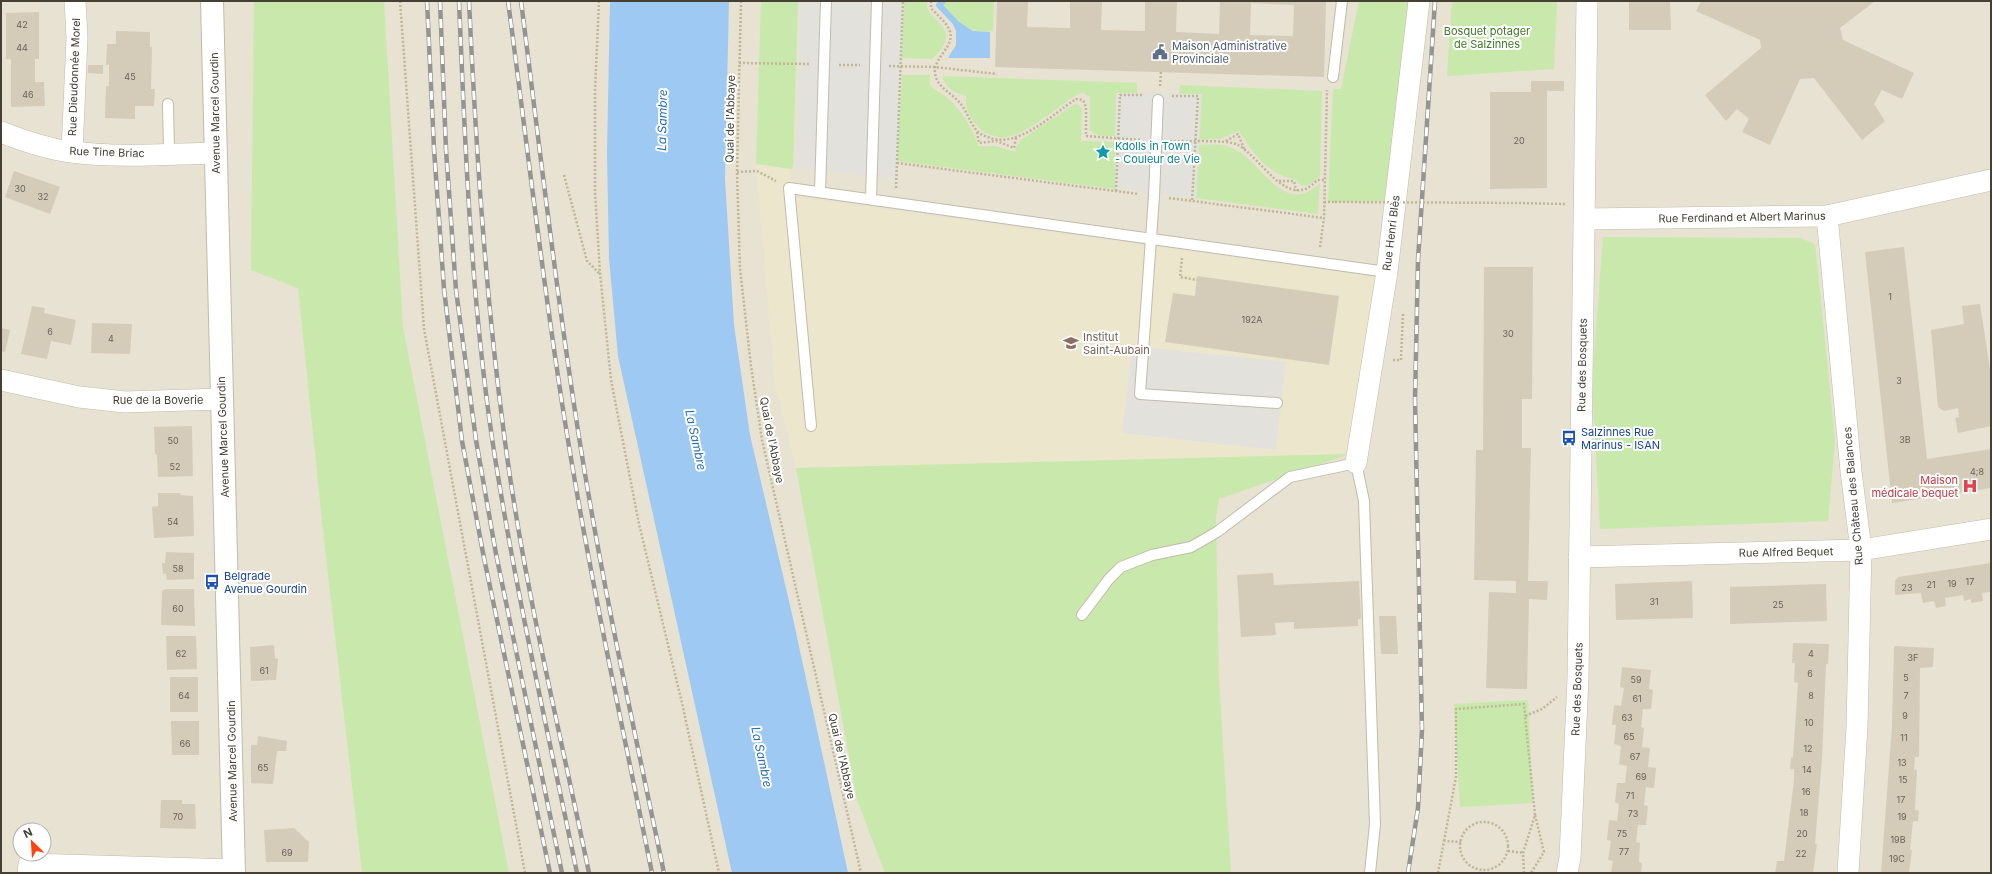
<svg xmlns="http://www.w3.org/2000/svg" width="1992" height="874" font-family="Inter,sans-serif">
<style>
.residential{fill:#e7e2d2;fill-rule:evenodd}
.education{fill:#ece6cd}
.green{fill:#c8e9ab}
.parking{fill:#e3e1dc}
.water{fill:#9dc9f2}
.lines{fill:none;stroke-linecap:round;stroke-linejoin:round}
.stream{stroke:#9dc9f2;stroke-width:6}
.building{fill:#d4ccb9;fill-rule:evenodd}
.service-casing{stroke:#c1bba9;stroke-width:12}
.minor-casing{stroke:#c1bba9;stroke-width:22}
.tertiary-casing{stroke:#c1bba9;stroke-width:24}
.path{stroke:#c0b597;stroke-width:2.5;stroke-dasharray:2 2;stroke-linecap:butt}
.service{stroke:#fff;stroke-width:10}
.minor{stroke:#fff;stroke-width:21}
.tertiary{stroke:#fff;stroke-width:22}
.rail-casing{stroke:#949494;stroke-width:4.5}
.rail{stroke:#fff;stroke-width:3;stroke-dasharray:9;stroke-linecap:butt}
.path-bridge{stroke:#c0b597;stroke-width:2.5;stroke-dasharray:2 2;stroke-linecap:butt}
.labels{text-anchor:middle;dominant-baseline:central;stroke-width:4;stroke-linejoin:round;paint-order:stroke}
.number-label{font-size:9px;fill:#696255}
.park-label{font-size:11px;fill:#3f7826;stroke:#fff}
.service-label{font-size:11px;fill:#4e5e75;stroke:#fff;text-anchor:start}
.street-label{font-size:11px;fill:#453f34;stroke:#fff}
.culture-label{font-size:11px;fill:#0d838f;stroke:#fff;text-anchor:start}
.education-label{font-size:11px;fill:#785e54;stroke:#fff;text-anchor:start}
.transit-label{font-size:11px;fill:#164399;stroke:#fff;text-anchor:start}
.health-label{font-size:11px;fill:#be3a42;stroke:#fff;text-anchor:end}
.water-label{font-size:12px;font-style:italic;fill:#2a6fb3;stroke:#fff}
</style>
<rect width="100%" height="100%" fill="#f2efe4"/>
<path class="residential" d="M1,1h1990v872h-1990zM20,830h24v24h-24z"/>
<path class="education" d="M756,164l36,5 -3,27 594,82 -33,176 -554,14 -21,-82z"/>
<g class="green">
<path d="M254,1h130l19,326 106,546h-147l-39,-343 -25,-242 -47,-18z"/>
<path d="M761,1h37l-5,164 -1,4 -36,-5z"/>
<path d="M904,1h24c-8,20 42,24 4,58l-30,-1z"/>
<path d="M946,1h48l-1,30c-25,3 -35,-9 -51,-26z"/>
<path d="M1359,1h50l-19,200 -62,1 5,-113h8z"/>
<path d="M1452,1h105l-3,68 -107,7z"/>
<path d="M902,75h28v10c4,5 10,7 15,11 14,11 29,33 33,50h17l20,6 1,-5 6,-8 53,-35 7,3 -1,34 34,1v47l-218,-28z"/>
<path d="M942,76l195,7v11h-21l-1,42c-9,0 -20,1 -25,-6v-33l-6,-4 -6,1c-20,12 -48,39 -72,43 -9,2 -25,-5 -30,-12 -7,-9 -11,-18 -10,-29 -12,-2 -20,-9 -24,-20z"/>
<path d="M1180,85l142,6 -2,85c-7,6 -11,12 -20,9l-5,-6c-25,-2 -44,-28 -56,-48l-19,8 -22,1 4,-46h-23z"/>
<path d="M1198,145c11,0 24,-2 34,3 31,13 51,71 88,35l-2,31 -122,-16z"/>
<path d="M1603,237l197,1 15,6 20,195 -7,82 -228,8 -8,-146z"/>
<path d="M1350,454l-131,45 -3,17 3,165 12,192h-346l-28,-73 -61,-332z"/>
<path d="M1528,700l5,103 -73,4 -6,-103z"/>
</g>
<g class="parking">
<path d="M801,1h103l-7,162 2,17 -103,-13z"/>
<path d="M1116,93l86,1 -6,104 -81,-11z"/>
<path d="M1132,346l154,16 -10,88 -154,-17z"/>
</g>
<g class="water">
<path d="M610,1h119l-4,178 9,146 16,110 42,179 56,259h-116l-114,-517 -9,-98 -2,-105z"/>
<path d="M956,20l17,11 17,1v26h-42l8,-13v-14l-3,-7z"/>
</g>
<g class="lines">
<path class="stream" d="M943,1l-4,4 16,17"/>
</g>
<g class="building">
<path d="M997,1h31l-1,26 43,1v-27h32l-1,29 44,1v-30h32l-1,31 43,2 1,-33h106l-2,76 -329,-10zM1251,3l43,2 -1,31 -43,-1z"/>
<path d="M1629,1h41l1,29h-42z"/>
<path d="M1701,1h174l-35,27 3,12 71,33 -12,26 -20,-9 -8,14 11,17 -23,19 -48,-62 -14,1 -30,66 -28,-13 7,-13 -12,-10 -11,12 -21,-26 56,-47 -1,-8 -64,-29z"/>
<path d="M39,12v47h-4v23h9l1,24 -34,1v-48h-5v-46z"/>
<path d="M116,31l34,1v15h2l-1,42h4l-1,17h-19v13l-30,-1 1,-32h3v-21h-3l1,-21h9z"/>
<path d="M88,65h15v9l-15,-1z"/>
<path d="M1531,81h33v10h-17v97l-57,1v-97h41z"/>
<path d="M14,171l46,16 -10,27 -45,-17z"/>
<path d="M1904,247l23,212 64,-10v39l-99,15 -27,-251z"/>
<path d="M1484,267h49l-1,132h-10v49h9l-3,133h20l-1,19 -18,-1 -2,90 -41,-1 3,-96 27,1v-12l-42,-1 2,-130h7z"/>
<path d="M1197,276l142,20 -10,69 -164,-23 8,-49 22,3z"/>
<path d="M1980,304l11,72v50l-33,7 -3,-15 4,-1 -1,-9 -14,3 -6,-4 -7,-77 33,-6 -2,-18z"/>
<path d="M32,306l13,2 -1,5 32,7 -5,25 -20,-4 -4,18 -26,-5z"/>
<path d="M92,323l40,1 -2,30 -39,-1z"/>
<path d="M1,328l9,2 -5,22 -4,-1z"/>
<path d="M192,426l1,50 -35,1 -1,-22 -2,-1 -1,-27z"/>
<path d="M158,493h22l1,2 12,1 1,40 -40,2 -2,-31 6,-1z"/>
<path d="M166,552l28,1v26l-27,1 -1,-6h-3l-1,-11h3z"/>
<path d="M1991,563v29l-9,1 1,8 -12,2v-4l-7,2 -1,-6 -18,3 1,8 -10,2 -2,-7 -11,2 -2,-10 -26,2v-14l3,-4z"/>
<path d="M1273,573l1,12 85,-4 2,38h-3v7l-64,3v-7l-19,1 1,12 -35,2 -4,-62z"/>
<path d="M1692,581l1,37 -77,2 -1,-36z"/>
<path d="M1826,584l1,37 -97,3v-37z"/>
<path d="M166,589h28l1,37 -34,-1 1,-34z"/>
<path d="M1379,616h17l2,38h-17z"/>
<path d="M166,636h30l1,33 -30,1z"/>
<path d="M1793,643l36,1 -1,20h-2l-4,95 -7,85h2l-4,29h-38l2,-12h7l10,-81v-11h-4l1,-11 2,-1 5,-74 -4,-1 1,-19h-3z"/>
<path d="M274,645l1,13 3,1 -2,21 -25,1 -1,-34z"/>
<path d="M1894,646l40,2 -1,19 -13,1 -1,89h-4l-1,12 3,1 -2,40 4,1 -1,10h-5l-3,29h2l-3,23h-28l11,-147z"/>
<path d="M1622,667l29,3 -2,19 4,1 -2,19h-8l-2,18 3,1 -2,19 8,1 -2,19 8,1 -2,20 -8,-1 -2,18 4,1 -2,19h-8l-2,17 4,1 -1,19 3,1 -1,10h-30l2,-12 -5,-1 3,-19 -4,-1 2,-20 8,1 2,-17 -4,-2 2,-19h8l2,-17 -8,-2 2,-18 -7,-2 2,-19h-4l2,-20 7,1 3,-18 -4,-1z"/>
<rect x="170" y="677" width="28" height="35"/>
<path d="M171,721h28v34h-27z"/>
<path d="M258,736l29,5 -1,10h-9l-4,33 -22,-1v-38h6z"/>
<path d="M161,800h21v4h13l1,25 -36,-1z"/>
<path d="M294,828l15,14 -1,20h-42l-2,-32z"/>
</g>
<g class="lines">
<g class="service-casing">
<g id="service">
<path d="M1333,77l9,-76"/>
<path d="M1158,100l-4,96 -14,198 137,9"/>
<path d="M168,104l1,50"/>
<path d="M820,192l6,-191"/>
<path d="M871,199l6,-198"/>
<path d="M811,426l-22,-238 598,84"/>
<path d="M1082,615l27,-36 12,-12 31,-12 39,-8 26,-15 73,-55 66,-14 8,38 11,323 -5,49"/>
</g>
</g>
<g class="minor-casing">
<g id="minor">
<path d="M1,132c23,9 46,17 71,20 47,6 96,2 143,1"/>
<path d="M72,152l5,-114 -2,-37"/>
<path d="M1827,216l24,255 10,79 -4,177 -9,146"/>
<path d="M1585,219l242,-3 164,-36"/>
<path d="M1,380l78,17 46,5 96,-3"/>
<path d="M1356,463l31,-191 32,-271"/>
<path d="M1579,557l282,-7 130,-21"/>
<path d="M28,873l1,-9 205,6"/>
<path d="M1567,873l3,-15 8,-180 9,-677"/>
</g>
</g>
<g class="tertiary-casing">
<path id="tertiary" d="M212,1l22,872"/>
</g>
<g class="path">
<path d="M400,1l24,328 101,544"/>
<path d="M599,1l-4,90v101l5,81 11,107 28,144 43,179 37,170"/>
<path d="M741,1l-4,171 3,97 11,97 11,74 99,433"/>
<path d="M931,1v7c5,6 14,13 18,21 8,17 -16,28 -14,44 2,15 16,19 25,30 7,8 10,20 17,28 3,3 7,5 11,6 28,13 65,-23 88,-38l7,1 3,7v29l55,4"/>
<path d="M739,63l71,1"/>
<path d="M839,65h21"/>
<path d="M889,66l46,1 62,7"/>
<path d="M1160,86l1,-14"/>
<path d="M1172,96h26l-6,106"/>
<path d="M977,132l2,11 18,-2 17,7 2,-10"/>
<path d="M1170,141c15,1 58,-2 68,4 23,12 51,68 79,35h7"/>
<path d="M1226,141l12,-7 7,17"/>
<path d="M897,163l241,31"/>
<path d="M737,172l20,-1 19,10"/>
<path d="M564,175l23,86 12,12"/>
<path d="M1279,181h15l2,10"/>
<path d="M896,188l7,-187"/>
<path d="M1116,191l4,-96h23"/>
<path d="M1169,198l155,20"/>
<path d="M1324,202h11"/>
<path d="M1519,203l46,1"/>
<path d="M1320,247l4,-29 3,-128"/>
<path d="M1182,258l-2,19 17,3"/>
<path d="M1393,360h8l2,-47"/>
<path d="M1535,815l-10,-99 17,-7 15,-12"/>
<circle cx="1484" cy="846" r="24"/>
<path d="M1444,841l12,-64v-68l68,-5 1,12"/>
<path d="M1508,851l15,2"/>
<path d="M1438,873l6,-32 17,1"/>
<path d="M1524,873l-1,-20 12,-38 9,37 -13,21"/>
</g>
<use href="#service" class="service"/>
<use href="#minor" class="minor"/>
<use href="#tertiary" class="tertiary"/>
<g class="rail-casing">
<g id="rail">
<path d="M427,1l7,148 10,140 18,152 22,117 66,315"/>
<path d="M440,1l6,149 10,140 20,150 20,114 66,319"/>
<path d="M459,1c6,146 12,293 33,437 22,146 55,290 85,435"/>
<path d="M469,1c7,145 16,289 35,433 19,148 55,293 85,439"/>
<path d="M508,1c19,142 35,285 58,427 24,149 56,297 86,445"/>
<path d="M521,1c18,141 34,282 56,423 23,150 56,300 87,449"/>
<path d="M1408,873l10,-65 4,-78 -7,-330 3,-140 17,-259"/>
</g>
</g>
<use href="#rail" class="rail"/>
<path class="path-bridge" d="M1335,202l184,1"/>
</g>
<defs>
<g id="civic-bare" transform="scale(1.2)"><path d="M-.6-6.5H3V-4.5H.6V-3L4-1V1h2V6H-6V1h2V-1L-.6-3ZM-1.2 2.5V6h2.4V2.5Z" fill="#5c6f8a" stroke="#fff" stroke-width="2.5" paint-order="stroke"/></g>
<g id="sight-bare" transform="scale(1.2)"><path d="M0-6L1.8-2.2L6-1.7L2.9 1.2L3.7 5.4L0 3.3L-3.7 5.4L-2.9 1.2L-6-1.7L-1.8-2.2Z" fill="#0f9aa8" stroke="#fff" stroke-width="2.5" paint-order="stroke"/></g>
<g id="school-bare" transform="scale(1.2)"><path d="M0-5L7-2L0 1L-7-2ZM-4 1L0 2.5L4 1V4Q0 6-4 4Z" fill="#8d6e63" stroke="#fff" stroke-width="2.5" paint-order="stroke"/></g>
<g id="bus-bare" transform="scale(1.2)"><path d="M-5-6H5V4H4V6H2V4H-2V6H-4V4H-5ZM-3.5-4V0h7V-4ZM-3.5 1.2v1.5H-2V1.2ZM2 1.2v1.5H3.5V1.2Z" fill="#1a4fb4" stroke="#fff" stroke-width="2.5" paint-order="stroke"/></g>
<g id="hospital-bare" transform="scale(1.2)"><path d="M-5-5h3v3.5h4V-5h3V5h-3V1.5h-4V5h-3Z" fill="#e0444e" stroke="#fff" stroke-width="2.5" paint-order="stroke"/></g>
</defs>
<g fill-rule="evenodd">
<use href="#civic-bare" x="1160" y="52"/>
<use href="#sight-bare" x="1103" y="152"/>
<use href="#school-bare" x="1071" y="343"/>
<use href="#bus-bare" x="1569" y="438"/>
<use href="#hospital-bare" x="1970" y="486"/>
<use href="#bus-bare" x="212" y="582"/>
</g>
<g class="labels">
<g class="number-label">
<text x="22" y="24">42</text>
<text x="22" y="47">44</text>
<text x="130" y="76">45</text>
<text x="28" y="94">46</text>
<text x="1519" y="140">20</text>
<text x="20" y="188">30</text>
<text x="43" y="196">32</text>
<text x="1890" y="296">1</text>
<text x="1252" y="319">192A</text>
<text x="50" y="331">6</text>
<text x="1508" y="333">30</text>
<text x="111" y="338">4</text>
<text x="1899" y="380">3</text>
<text x="1905" y="439">3B</text>
<text x="173" y="440">50</text>
<text x="175" y="466">52</text>
<text x="1977" y="471">4;8</text>
<text x="173" y="521">54</text>
<text x="178" y="568">58</text>
<text x="1970" y="581">17</text>
<text x="1952" y="583">19</text>
<text x="1931" y="584">21</text>
<text x="1907" y="587">23</text>
<text x="1654" y="601">31</text>
<text x="1778" y="604">25</text>
<text x="178" y="608">60</text>
<text x="181" y="653">62</text>
<text x="1811" y="653">4</text>
<text x="1913" y="657">3F</text>
<text x="264" y="670">61</text>
<text x="1810" y="673">6</text>
<text x="1906" y="677">5</text>
<text x="1636" y="679">59</text>
<text x="184" y="695">64</text>
<text x="1811" y="695">8</text>
<text x="1906" y="695">7</text>
<text x="1637" y="698">61</text>
<text x="1905" y="715">9</text>
<text x="1627" y="717">63</text>
<text x="1809" y="722">10</text>
<text x="1629" y="736">65</text>
<text x="1904" y="737">11</text>
<text x="185" y="743">66</text>
<text x="1808" y="748">12</text>
<text x="1635" y="756">67</text>
<text x="1902" y="762">13</text>
<text x="263" y="767">65</text>
<text x="1807" y="769">14</text>
<text x="1641" y="776">69</text>
<text x="1903" y="779">15</text>
<text x="1806" y="791">16</text>
<text x="1630" y="795">71</text>
<text x="1901" y="799">17</text>
<text x="1804" y="812">18</text>
<text x="1633" y="813">73</text>
<text x="178" y="816">70</text>
<text x="1902" y="816">19</text>
<text x="1622" y="833">75</text>
<text x="1802" y="833">20</text>
<text x="1898" y="839">19B</text>
<text x="1624" y="851">77</text>
<text x="287" y="852">69</text>
<text x="1801" y="853">22</text>
<text x="1897" y="858">19C</text>
</g>
<g class="park-label">
<text x="1487" y="31">Bosquet potager<tspan x="1487" dy="13">de Salzinnes</tspan></text>
</g>
<g class="service-label">
<text x="1172" y="46">Maison Administrative<tspan x="1172" dy="13">Provinciale</tspan></text>
</g>
<g class="street-label">
<text transform="translate(74 77) rotate(-88)">Rue Dieudonnée Morel</text>
<text transform="translate(215 113) rotate(-91)">Avenue Marcel Gourdin</text>
<text transform="translate(730 119) rotate(-89)">Quai de l'Abbaye</text>
<text transform="translate(107 152) rotate(2)">Rue Tine Briac</text>
<text transform="translate(1742 217) rotate(-1)">Rue Ferdinand et Albert Marinus</text>
<text transform="translate(1391 233) rotate(-83)">Rue Henri Blès</text>
<text transform="translate(1582 365) rotate(-89)">Rue des Bosquets</text>
<text x="158" y="400">Rue de la Boverie</text>
<text transform="translate(223 437) rotate(-92)">Avenue Marcel Gourdin</text>
<text transform="translate(772 440) rotate(79)">Quai de l'Abbaye</text>
<text transform="translate(1853 496) rotate(-95)">Rue Château des Balances</text>
<text transform="translate(1786 552) rotate(-1)">Rue Alfred Bequet</text>
<text transform="translate(1577 689) rotate(-88)">Rue des Bosquets</text>
<text transform="translate(842 756) rotate(77)">Quai de l'Abbaye</text>
<text transform="translate(232 761) rotate(-91)">Avenue Marcel Gourdin</text>
</g>
<g class="culture-label">
<text x="1115" y="146">Kdolls in Town<tspan x="1115" dy="13">- Couleur de Vie</tspan></text>
</g>
<g class="education-label">
<text x="1083" y="337">Institut<tspan x="1083" dy="13">Saint-Aubain</tspan></text>
</g>
<g class="transit-label">
<text x="1581" y="432">Salzinnes Rue<tspan x="1581" dy="13">Marinus - ISAN</tspan></text>
<text x="224" y="576">Belgrade<tspan x="224" dy="13">Avenue Gourdin</tspan></text>
</g>
<g class="health-label">
<text x="1958" y="480">Maison<tspan x="1958" dy="13">médicale bequet</tspan></text>
</g>
<g class="water-label">
<text transform="translate(662 120) rotate(-89)">La Sambre</text>
<text transform="translate(696 440) rotate(78)">La Sambre</text>
<text transform="translate(762 757) rotate(78)">La Sambre</text>
</g>
</g>
<rect width="1992" height="874" fill="none" stroke="#453f34" stroke-width="4"/>
<g transform="translate(32 842) rotate(335)"><circle r="19" fill="#ffffff" stroke="#b5b2ae"/>
<path d="M0-3L7 15L0 10L-7 15Z" fill="#ff440e"/>
<text y="-6" font-size="11" font-weight="bold" text-anchor="middle" fill="#453f34">N</text>
</g>
</svg>
